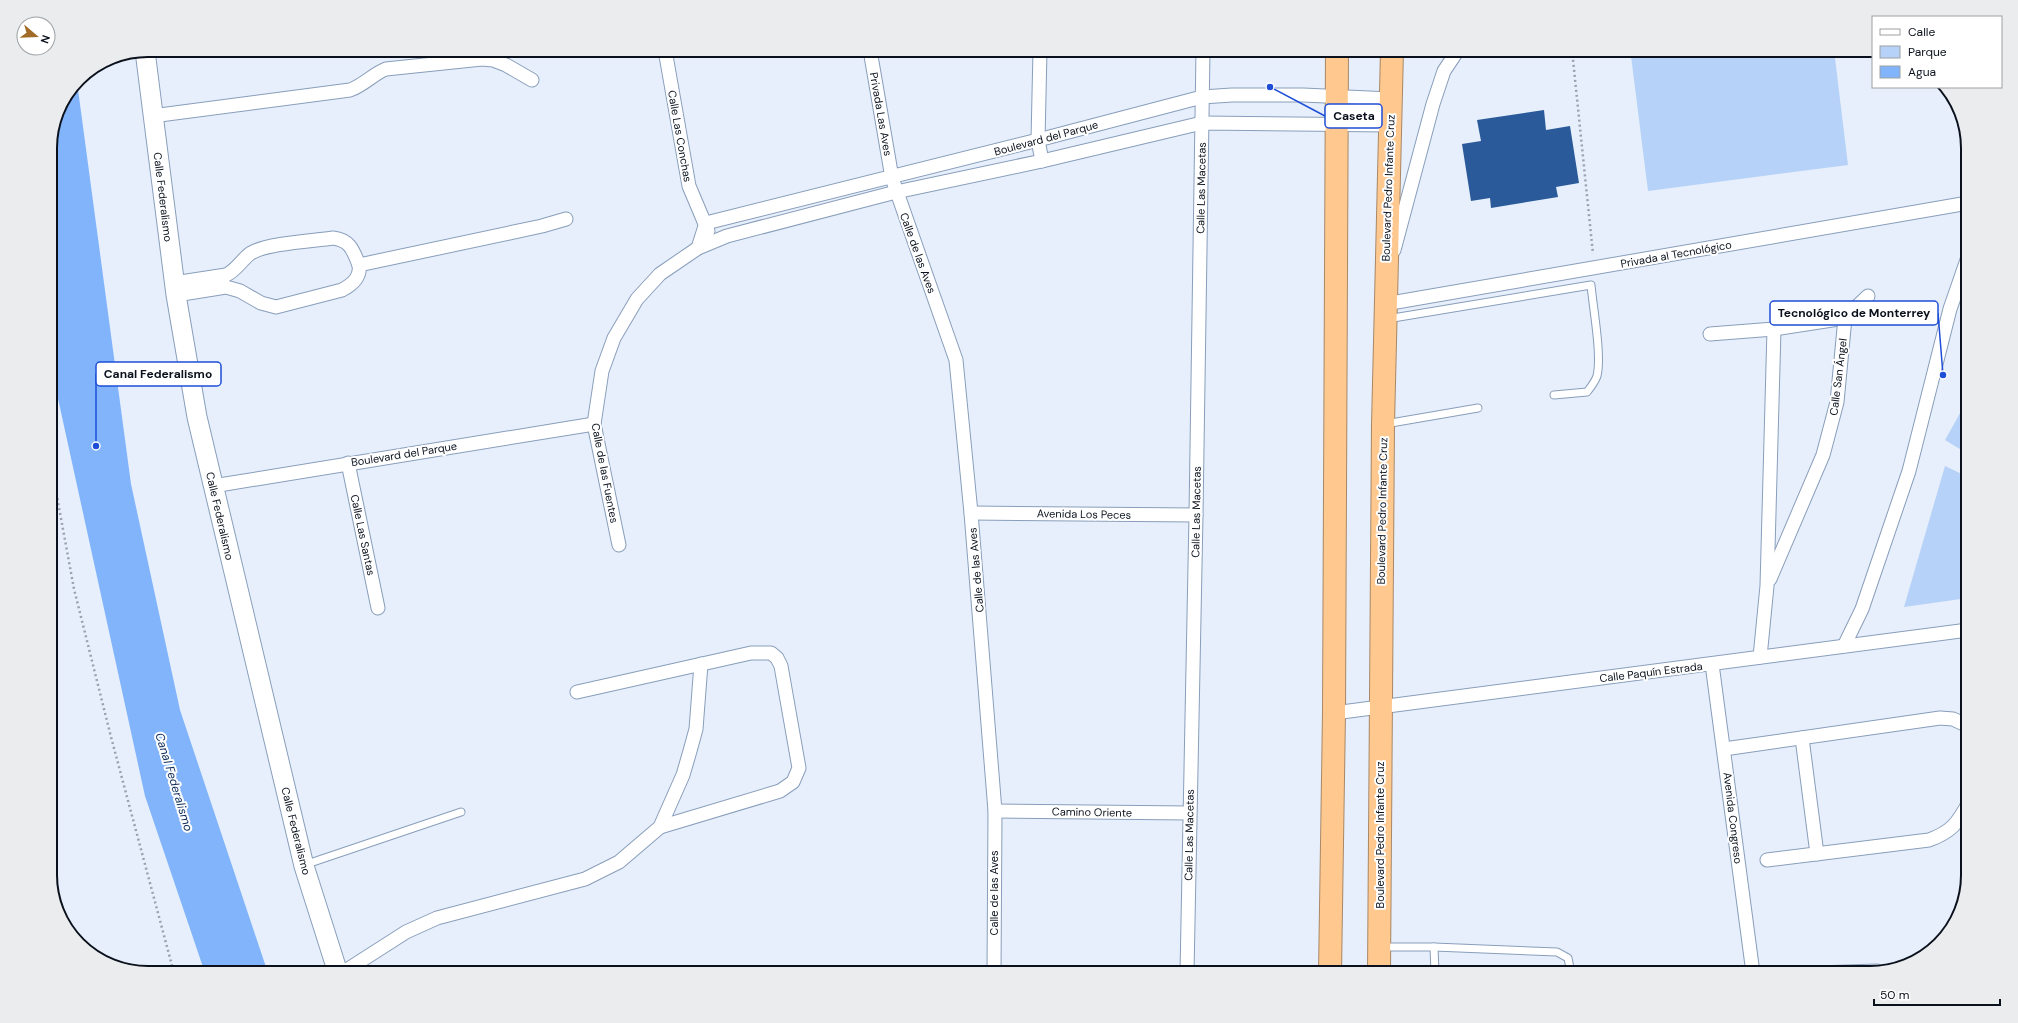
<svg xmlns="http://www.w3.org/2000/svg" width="2018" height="1023" font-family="'DM Sans',sans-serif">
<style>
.green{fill:#b7d2f8}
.water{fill:#81b4fb}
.building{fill:#2a5a9a}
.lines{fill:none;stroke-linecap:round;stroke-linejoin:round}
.lane-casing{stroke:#899ebb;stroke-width:9}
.street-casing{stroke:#899ebb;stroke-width:15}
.secondary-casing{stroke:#899ebb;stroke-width:21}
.highway-casing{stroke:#a98867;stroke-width:24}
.path{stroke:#99a1ad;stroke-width:2.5;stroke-dasharray:2 3;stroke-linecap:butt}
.lane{stroke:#fff;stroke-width:7}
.street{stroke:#fff;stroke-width:13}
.secondary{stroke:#fff;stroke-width:19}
.highway{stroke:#fec88f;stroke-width:22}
.labels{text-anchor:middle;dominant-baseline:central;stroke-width:4;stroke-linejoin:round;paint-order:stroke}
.street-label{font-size:11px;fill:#0a111c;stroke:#fff}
.water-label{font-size:12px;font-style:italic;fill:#0c2e59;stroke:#fff}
.rim{fill:none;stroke:#0a111c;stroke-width:2}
.leader{fill:none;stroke:#1d4ed8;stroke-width:1.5}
.callout-dot{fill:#1d4ed8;stroke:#fff;stroke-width:1.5}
.callout{fill:#fff;stroke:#1d4ed8;stroke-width:1.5}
.callout-label{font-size:12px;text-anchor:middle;font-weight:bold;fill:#0a111c}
</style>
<rect width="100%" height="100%" fill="#e6effb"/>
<g class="green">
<path d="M1674,50h160l14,115 -200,26 -17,-135z"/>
<path d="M1968,399v55l-23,-14z"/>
<path d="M1945,466l23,11v121l-64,9z"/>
</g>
<path class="water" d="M77,82l54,402 49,226 88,263h-63l-60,-177 -95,-434v-220l10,-37z"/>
<path class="building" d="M1544,110l2,20 24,-4 9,57 -23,4 2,10 -67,11 -1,-10 -19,3 -9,-57 19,-3 -4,-21z"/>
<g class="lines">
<g class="lane-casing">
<g id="lane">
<path d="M1387,319l204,-34c2,23 11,70 6,91 -2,6 -6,11 -10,16l-33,3"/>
<path d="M1385,424l93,-16"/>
<path d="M304,865l157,-53"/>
<path d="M1382,947h52l1,26"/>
<path d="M1434,947l123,5 11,6 3,15"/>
<path d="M1472,973h51"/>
</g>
</g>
<g class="street-casing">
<g id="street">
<path d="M665,50l24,136 19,45"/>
<path d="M870,50l22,128 64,182 15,153 24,298 -1,162"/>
<path d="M1040,50l-2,90 4,21"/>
<path d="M152,116l198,-26c14,-5 23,-16 36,-21l96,-10 11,1 13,5 26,15"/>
<path d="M698,248l8,-25 332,-83 164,-43 30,-2h71l88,4"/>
<path d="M1394,250l39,-146 11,-33 14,-21"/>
<path d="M174,283l52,-8c11,-5 16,-16 25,-22 17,-10 62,-12 82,-15 17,2 20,12 26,27"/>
<path d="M176,295l50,-8 14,4 21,12 15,4 66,-17c11,-6 19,-13 17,-25l183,-39 24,-7"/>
<path d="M1385,304l583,-101"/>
<path d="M1845,318l23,-22"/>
<path d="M1710,334l64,-5 71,-11"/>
<path d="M348,463l30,145"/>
<path d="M213,486l381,-62"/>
<path d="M971,513l225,2"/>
<path d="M619,545l-25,-121 8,-53 12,-33 23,-39 23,-25 38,-26 29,-12 169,-44 146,-31 160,-38 188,2"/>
<path d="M1770,579l53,-124 14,-53 8,-84"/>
<path d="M1844,646l18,-37 47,-138 41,-162 18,-52"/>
<path d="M1760,657l7,-71 7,-257"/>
<path d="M1712,664l41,309"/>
<path d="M577,692l174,-39h20l6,5 4,8 18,102 -6,14 -13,9 -120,36"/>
<path d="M1334,713l634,-83"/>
<path d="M1802,738l15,116"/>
<path d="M1724,749l216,-31 13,1 15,7"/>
<path d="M995,811l194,2"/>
<path d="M1767,860l162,-20c22,-8 28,-16 39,-36"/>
<path d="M342,973l64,-41 31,-14 148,-39 34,-17 41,-35 23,-52 7,-24 6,-22 5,-65"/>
<path d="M1187,973l9,-458 7,-465"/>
<path d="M1817,973l60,-2"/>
</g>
</g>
<g class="secondary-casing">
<path id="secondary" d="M145,51l31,244 21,122 107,449 34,107"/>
</g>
<g class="highway-casing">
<g id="highway">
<path d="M1330,973l4,-260 3,-663"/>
<path d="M1379,973l4,-548 9,-375"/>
</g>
</g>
<g class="path">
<path d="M1572,50l21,204"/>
<path d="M50,459l24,130 37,148 63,236"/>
</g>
<use href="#lane" class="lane"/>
<use href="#street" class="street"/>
<use href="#secondary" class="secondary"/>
<use href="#highway" class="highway"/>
</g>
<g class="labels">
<g class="street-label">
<text transform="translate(881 114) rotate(80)">Privada Las Aves</text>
<text transform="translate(680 136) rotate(80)">Calle Las Conchas</text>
<text transform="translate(1046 138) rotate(-15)">Boulevard del Parque</text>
<text transform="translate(1201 188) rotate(-89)">Calle Las Macetas</text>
<text transform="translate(1388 188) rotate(-88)">Boulevard Pedro Infante Cruz</text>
<text transform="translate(163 197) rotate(83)">Calle Federalismo</text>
<text transform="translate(918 253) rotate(70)">Calle de las Aves</text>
<text transform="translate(1676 254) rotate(-10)">Privada al Tecnológico</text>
<text transform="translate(1838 377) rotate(-83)">Calle San Ángel</text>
<text transform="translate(404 454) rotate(-9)">Boulevard del Parque</text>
<text transform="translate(605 473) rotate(79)">Calle de las Fuentes</text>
<text transform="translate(1382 511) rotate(-89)">Boulevard Pedro Infante Cruz</text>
<text transform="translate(1196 512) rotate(-89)">Calle Las Macetas</text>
<text transform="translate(1084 514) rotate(1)">Avenida Los Peces</text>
<text transform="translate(220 516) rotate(77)">Calle Federalismo</text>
<text transform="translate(363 535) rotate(78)">Calle Las Santas</text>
<text transform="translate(976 570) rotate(-95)">Calle de las Aves</text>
<text transform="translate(1651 672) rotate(-7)">Calle Paquín Estrada</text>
<text transform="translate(1092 812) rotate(1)">Camino Oriente</text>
<text transform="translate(1733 818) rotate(83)">Avenida Congreso</text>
<text transform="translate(296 831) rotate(76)">Calle Federalismo</text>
<text transform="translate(1189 835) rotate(-89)">Calle Las Macetas</text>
<text transform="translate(1380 835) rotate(-90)">Boulevard Pedro Infante Cruz</text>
<text transform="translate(994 893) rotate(-90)">Calle de las Aves</text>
</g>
<g class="water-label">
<text transform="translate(174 782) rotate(73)">Canal Federalismo</text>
</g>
</g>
<path d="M0 0H2018V1023H0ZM148 57H1870A91 91 0 0 1 1961 148V875A91 91 0 0 1 1870 966H148A91 91 0 0 1 57 875V148A91 91 0 0 1 148 57Z" fill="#ebeced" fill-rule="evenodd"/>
<path class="rim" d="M148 57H1870A91 91 0 0 1 1961 148V875A91 91 0 0 1 1870 966H148A91 91 0 0 1 57 875V148A91 91 0 0 1 148 57Z"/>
<path class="leader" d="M1270 87L1325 116M1943 375L1938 313M96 446L96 374"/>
<g class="callout-dot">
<circle cx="1270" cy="87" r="4"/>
<circle cx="1943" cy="375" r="4"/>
<circle cx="96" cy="446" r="4"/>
</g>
<g class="callout">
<rect x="1325" y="104" width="57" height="24" rx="4"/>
<rect x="1770" y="301" width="168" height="24" rx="4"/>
<rect x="96" y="362" width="125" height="24" rx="4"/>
</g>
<g class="callout-label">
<text x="1354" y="120">Caseta</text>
<text x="1854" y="317">Tecnológico de Monterrey</text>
<text x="158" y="378">Canal Federalismo</text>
</g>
<rect x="1872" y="16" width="130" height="72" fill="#ffffff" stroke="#9da0a4"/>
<rect x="1880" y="29" width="20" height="6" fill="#ffffff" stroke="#9da0a4"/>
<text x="1908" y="36" font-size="12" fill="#0a111c">Calle</text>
<rect x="1880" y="46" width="20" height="12" fill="#b7d2f8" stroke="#9da0a4"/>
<text x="1908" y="56" font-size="12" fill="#0a111c">Parque</text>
<rect x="1880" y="66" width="20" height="12" fill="#81b4fb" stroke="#9da0a4"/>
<text x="1908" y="76" font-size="12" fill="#0a111c">Agua</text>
<g transform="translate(36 36) rotate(109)"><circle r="19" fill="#ffffff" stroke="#9da0a4"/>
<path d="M0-3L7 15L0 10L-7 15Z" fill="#a16a26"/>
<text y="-6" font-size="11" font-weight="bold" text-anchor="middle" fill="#0a111c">N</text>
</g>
<path d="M1874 999v6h126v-6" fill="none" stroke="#0a111c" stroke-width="2"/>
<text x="1880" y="999" font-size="12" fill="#0a111c" stroke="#ffffff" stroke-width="3" paint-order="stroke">50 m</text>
</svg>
